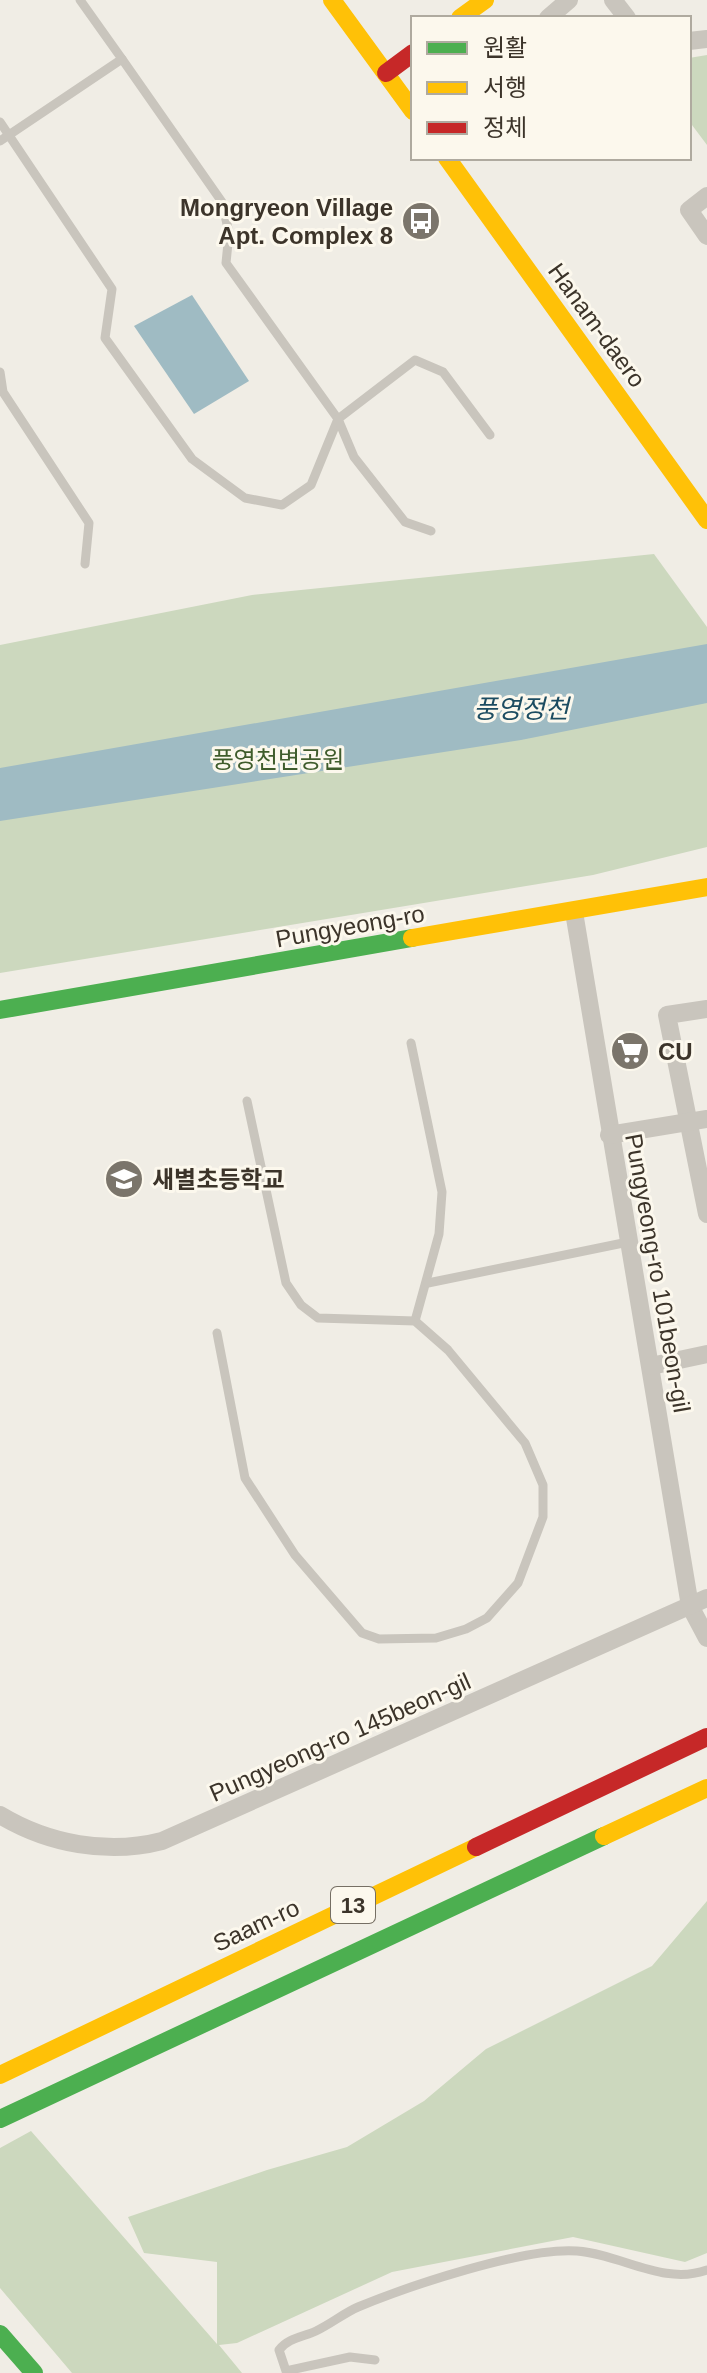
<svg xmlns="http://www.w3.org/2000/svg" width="707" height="2373" font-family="Arial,'Noto Sans KR',sans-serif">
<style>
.green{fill:#ccd8be}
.water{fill:#9fbbc3}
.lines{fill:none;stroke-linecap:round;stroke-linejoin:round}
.lane{stroke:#c9c5bd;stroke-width:9}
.street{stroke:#c9c5bd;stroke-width:18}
.fast{stroke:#4caf50;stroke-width:18}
.slow{stroke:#ffc107;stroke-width:18}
.jam{stroke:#c62828;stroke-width:18}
.labels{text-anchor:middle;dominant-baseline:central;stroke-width:6;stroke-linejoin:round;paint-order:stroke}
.shield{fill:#fcf8ed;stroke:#766f64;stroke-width:2}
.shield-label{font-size:22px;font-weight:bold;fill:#3c342a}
.poi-label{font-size:24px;font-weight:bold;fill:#3c342a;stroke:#fcf8ed;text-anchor:start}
.street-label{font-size:24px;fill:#3c342a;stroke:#fcf8ed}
.park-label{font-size:24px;fill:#3f5c2c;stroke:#fcf8ed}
.water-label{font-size:26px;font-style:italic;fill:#1c4c61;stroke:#fcf8ed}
</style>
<rect width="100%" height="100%" fill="#f0ede5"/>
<g class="green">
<path d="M707,55v90l-18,-24v-63z"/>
<path d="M654,554l53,73v220l-114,28 -593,98v-328l252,-50z"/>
<path d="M707,1901v352l-22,9 -112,-25 -181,35 -155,71 -18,2 23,28h-170l-72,-85v-140l31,-17 186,213v-82l-73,-9 -16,-36 139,-47 80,-23 77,-46 62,-52 166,-83z"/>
</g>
<g class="water">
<path d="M192,295l57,86 -55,33 -60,-88z"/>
<path d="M707,644v59l-186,37 -521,81v-53z"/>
</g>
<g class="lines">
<g class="lane">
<path d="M122,59l100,143 7,31 -3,30 112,156 77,-59 28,12 47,63"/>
<path d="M0,122l112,167 -7,49 87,121 53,39 37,7 29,-20 27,-66"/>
<path d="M0,141l122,-82 -42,-59"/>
<path d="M0,372l3,20 86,131 -4,41"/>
<path d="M338,419l16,38 51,65 26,9"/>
<path d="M411,1043l31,149 -3,42 -24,87"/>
<path d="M428,1283l200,-41"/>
<path d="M217,1333l28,145 50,77 67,78 17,6 57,-1 30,-9 21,-11 31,-35 25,-66v-32l-18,-42 -77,-93 -33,-29 -97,-3 -17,-13 -15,-22 -39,-182"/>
<path d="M375,2360l-25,-3 -64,14 -7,-21c9,-12 24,-13 37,-19 15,-7 28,-18 42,-24 51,-21 166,-60 219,-56 44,3 86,35 130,19"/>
</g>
<g class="street">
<path d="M613,0l14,18"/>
<path d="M548,18l21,-18"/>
<path d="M689,41l18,-2"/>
<path d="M707,196l-18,14 18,26"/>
<path d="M574,912l116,694 17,32"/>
<path d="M707,1009l-40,6 40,199"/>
<path d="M609,1135l98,-16"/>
<path d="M651,1366l56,-12"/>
<path d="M0,1815c48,29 108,40 162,26l545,-243"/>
</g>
<g class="fast">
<path d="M0,1010l412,-72"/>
<path d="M0,2119l604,-283"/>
<path d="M0,2334l34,39"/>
</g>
<g class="slow">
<path d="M332,0l81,111"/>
<path d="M460,18l25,-18"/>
<path d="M447,158l260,362"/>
<path d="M412,938l295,-51"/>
<path d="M604,1836l103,-48"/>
<path d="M0,2075l476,-228"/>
</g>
<g class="jam">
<path d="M386,73l27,-20"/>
<path d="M476,1847l231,-110"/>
</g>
</g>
<defs>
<g id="bus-disc" transform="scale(2)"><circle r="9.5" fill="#7b756b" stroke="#fcf8ed"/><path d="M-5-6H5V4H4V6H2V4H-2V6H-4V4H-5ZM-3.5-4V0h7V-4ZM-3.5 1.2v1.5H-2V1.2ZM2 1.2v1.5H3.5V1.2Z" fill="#fff"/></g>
<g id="supermarket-disc" transform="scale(2)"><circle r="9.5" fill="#7b756b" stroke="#fcf8ed"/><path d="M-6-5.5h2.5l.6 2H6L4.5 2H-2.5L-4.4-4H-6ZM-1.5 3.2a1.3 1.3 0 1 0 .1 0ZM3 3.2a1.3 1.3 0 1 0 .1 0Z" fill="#fff"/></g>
<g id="school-disc" transform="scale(2)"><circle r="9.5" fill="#7b756b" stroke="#fcf8ed"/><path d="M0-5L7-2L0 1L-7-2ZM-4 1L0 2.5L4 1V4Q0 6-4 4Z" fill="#fff"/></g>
</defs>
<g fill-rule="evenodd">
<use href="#bus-disc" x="421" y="221"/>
<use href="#supermarket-disc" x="630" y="1051"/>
<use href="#school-disc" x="124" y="1179"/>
</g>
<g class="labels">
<rect class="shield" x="331" y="1887" width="44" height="36" rx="6"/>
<g class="shield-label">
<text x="353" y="1905">13</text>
</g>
<g class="poi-label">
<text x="393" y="207" text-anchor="end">Mongryeon Village<tspan x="393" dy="28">Apt. Complex 8</tspan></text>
<text x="658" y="1051">CU</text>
<text x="152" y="1179">새별초등학교</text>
</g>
<g class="street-label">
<text transform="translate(597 325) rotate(54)">Hanam-daero</text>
<text transform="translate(350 926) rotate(-10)">Pungyeong-ro</text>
<text transform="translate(658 1273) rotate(80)">Pungyeong-ro 101beon-gil</text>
<text transform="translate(340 1737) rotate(-24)">Pungyeong-ro 145beon-gil</text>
<text transform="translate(256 1925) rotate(-25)">Saam-ro</text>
</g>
<g class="park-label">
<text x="278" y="759">풍영천변공원</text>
</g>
<g class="water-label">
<text x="521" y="709">풍영정천</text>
</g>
</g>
<rect x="411" y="16" width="280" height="144" fill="#fcf8ed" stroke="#afaa9f" stroke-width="2"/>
<rect x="427" y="42" width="40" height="12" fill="#4caf50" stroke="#afaa9f" stroke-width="2"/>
<text x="483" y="56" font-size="24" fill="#3c342a">원활</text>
<rect x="427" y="82" width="40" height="12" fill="#ffc107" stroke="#afaa9f" stroke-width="2"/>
<text x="483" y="96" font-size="24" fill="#3c342a">서행</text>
<rect x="427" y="122" width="40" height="12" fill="#c62828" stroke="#afaa9f" stroke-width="2"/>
<text x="483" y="136" font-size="24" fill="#3c342a">정체</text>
</svg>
